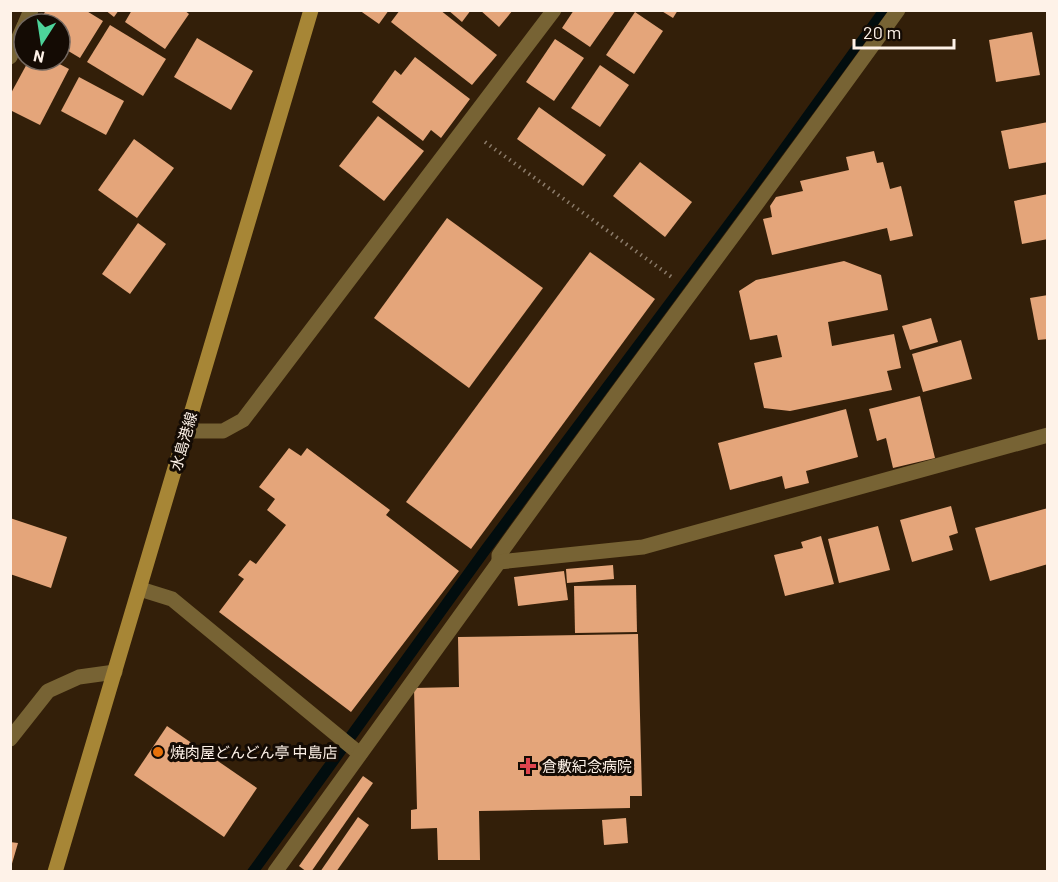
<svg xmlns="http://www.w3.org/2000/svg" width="1058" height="882" font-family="Barlow,'Noto Sans JP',sans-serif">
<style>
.water{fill:#020d0e}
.building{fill:#e4a57a}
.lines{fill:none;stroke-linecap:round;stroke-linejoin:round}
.path{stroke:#8b7b6a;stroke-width:4;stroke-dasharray:1.5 4.5;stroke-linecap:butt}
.lane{stroke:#776334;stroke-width:15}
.street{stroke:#776334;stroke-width:15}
.secondary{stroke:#a78636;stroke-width:15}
.food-dot{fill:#e8710a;stroke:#140b04;stroke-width:2}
.health-dot{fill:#e0444e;stroke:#140b04;stroke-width:2}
.labels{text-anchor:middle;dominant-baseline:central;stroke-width:6;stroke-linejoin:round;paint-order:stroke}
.street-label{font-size:15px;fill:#fef2e8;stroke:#140b04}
.poi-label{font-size:15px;fill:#fef2e8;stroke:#140b04;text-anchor:start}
</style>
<rect width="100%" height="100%" fill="#331f09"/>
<path class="water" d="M877,11h11c-131,180 -265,358 -396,539 -78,107 -154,215 -232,321l-14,1 237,-328 264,-353z"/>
<g class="building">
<path d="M46,10h39l18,11 -23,37 -20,-12v-22h-22z"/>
<path d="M105,10h14l-5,7z"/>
<path d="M132,10h52l5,4 -24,35 -40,-27z"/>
<path d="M359,10h30l-10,14z"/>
<path d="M400,10h40l57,45 -25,30 -81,-63z"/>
<path d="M448,10h23l-9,12z"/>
<path d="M480,10h33l-14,17z"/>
<path d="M574,10h42l-26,37 -28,-19z"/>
<path d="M660,10h18l-5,8z"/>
<path d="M635,12l28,19 -29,43 -28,-19z"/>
<path d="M110,25l56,34 -23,37 -56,-34z"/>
<path d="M1032,32l8,43 -44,7 -7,-42z"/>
<path d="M197,38l56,33 -22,39 -57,-33z"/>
<path d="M555,39l29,19 -30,43 -28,-19z"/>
<path d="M415,57l55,42 -29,39 -10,-8 -8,11 -51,-39 23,-32 6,5z"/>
<path d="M29,60h23l17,9 -29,56 -30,-15v-15z"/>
<path d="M600,65l29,20 -29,42 -29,-19z"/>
<path d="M79,77l45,24 -18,34 -45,-24z"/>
<path d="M539,107l67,48 -23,31 -66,-47z"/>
<path d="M378,116l46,35 -40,50 -45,-35z"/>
<path d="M1048,122v40l-39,7 -8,-38z"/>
<path d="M134,139l40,29 -37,50 -39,-28z"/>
<path d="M874,151l3,12 6,-1 7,27 11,-3 12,50 -23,5 -3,-13 -115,27 -9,-36 9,-2 -2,-11 6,-9 27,-6 -3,-10 49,-11 -3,-13z"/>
<path d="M640,162l52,40 -27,35 -52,-41z"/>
<path d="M1048,194v45l-26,5 -8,-43z"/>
<path d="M447,218l96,70 -74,100 -95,-70z"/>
<path d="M138,223l28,21 -36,50 -28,-20z"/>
<path d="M590,252l65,47 -184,250 -65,-47z"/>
<path d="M844,261l37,14 7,35 -60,12 4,24 62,-12 7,34 -14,3 5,19 -102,21 -26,-3 -10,-45 28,-6 -5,-22 -27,5 -11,-49 17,-11z"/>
<path d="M1048,295v44l-10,1 -8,-42z"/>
<path d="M931,318l7,24 -28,8 -8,-24z"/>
<path d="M961,340l11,39 -49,13 -11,-38z"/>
<path d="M920,396l15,62 -42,10 -7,-30 -9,3 -8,-32z"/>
<path d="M846,409l12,48 -52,14 3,12 -24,6 -3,-13 -52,14 -12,-47z"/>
<path d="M289,448l12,8 6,-8 83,62 -4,5 73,56 -108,141 -132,-100 25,-33 -6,-4 12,-15 6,4 30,-39 -19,-15 8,-11 -16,-12z"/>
<path d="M951,506l7,27 -9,3 4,14 -41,12 -12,-42z"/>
<path d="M1048,508v56l-58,17 -15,-53z"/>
<path d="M10,518l57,19 -16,51 -41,-14z"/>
<path d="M878,526l12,44 -51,13 -11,-44z"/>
<path d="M821,536l13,48 -49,12 -11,-41 29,-7 -2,-6z"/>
<path d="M613,565l1,14 -47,4 -1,-14z"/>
<path d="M564,571l4,29 -50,6 -4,-29z"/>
<path d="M636,585l1,47 -62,1 -1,-47z"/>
<path d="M638,634l4,162h-12v12l-151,3 1,49h-42l-1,-32 -26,1v-19l6,-1 -3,-121 45,-1 -1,-50z"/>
<path d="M167,726l90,62 -33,49 -90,-62z"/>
<path d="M363,776l10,7 -62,89h-4l-8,-6z"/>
<path d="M358,817l11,8 -33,47h-16z"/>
<path d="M626,818l2,25 -24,2 -2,-25z"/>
<path d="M10,842l8,1 -7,24h-1z"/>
</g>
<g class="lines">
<path class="path" d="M485,142l188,136"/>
<g class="lane">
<path d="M499,562v-7c131,-183 268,-362 399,-545"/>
<path d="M140,589l32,10 188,155"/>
</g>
<g class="street">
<path d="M25,24l6,-14"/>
<path d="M10,57l14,-31"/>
<path d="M186,431h37l20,-11 311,-410"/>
<path d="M10,739l38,-48 31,-14 36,-5"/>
<path d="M275,872l224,-310 144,-15 405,-112"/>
</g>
<path class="secondary" d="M55,872l256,-862"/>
</g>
<circle class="food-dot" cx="158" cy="752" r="6"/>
<path class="health-dot" d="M525 757h6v6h6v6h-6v6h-6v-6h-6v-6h6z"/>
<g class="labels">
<g class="street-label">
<text transform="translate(183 441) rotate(-74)">水島港線</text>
</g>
<g class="poi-label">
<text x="170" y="752">焼肉屋どんどん亭 中島店</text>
<text x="542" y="766">倉敷紀念病院</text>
</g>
</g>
<rect width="1058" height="882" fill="none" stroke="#fef2e8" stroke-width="24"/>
<g transform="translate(42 42) rotate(192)"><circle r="28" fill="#140b04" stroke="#72675f" stroke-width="1.5"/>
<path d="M0-4.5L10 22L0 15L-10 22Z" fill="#4dd39a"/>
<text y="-9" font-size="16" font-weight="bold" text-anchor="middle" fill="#fef2e8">N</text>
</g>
<path d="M854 39v9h100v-9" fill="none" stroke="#fef2e8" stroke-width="3"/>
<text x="863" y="39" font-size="18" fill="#fef2e8" stroke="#140b04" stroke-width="4.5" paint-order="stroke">20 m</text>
</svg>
